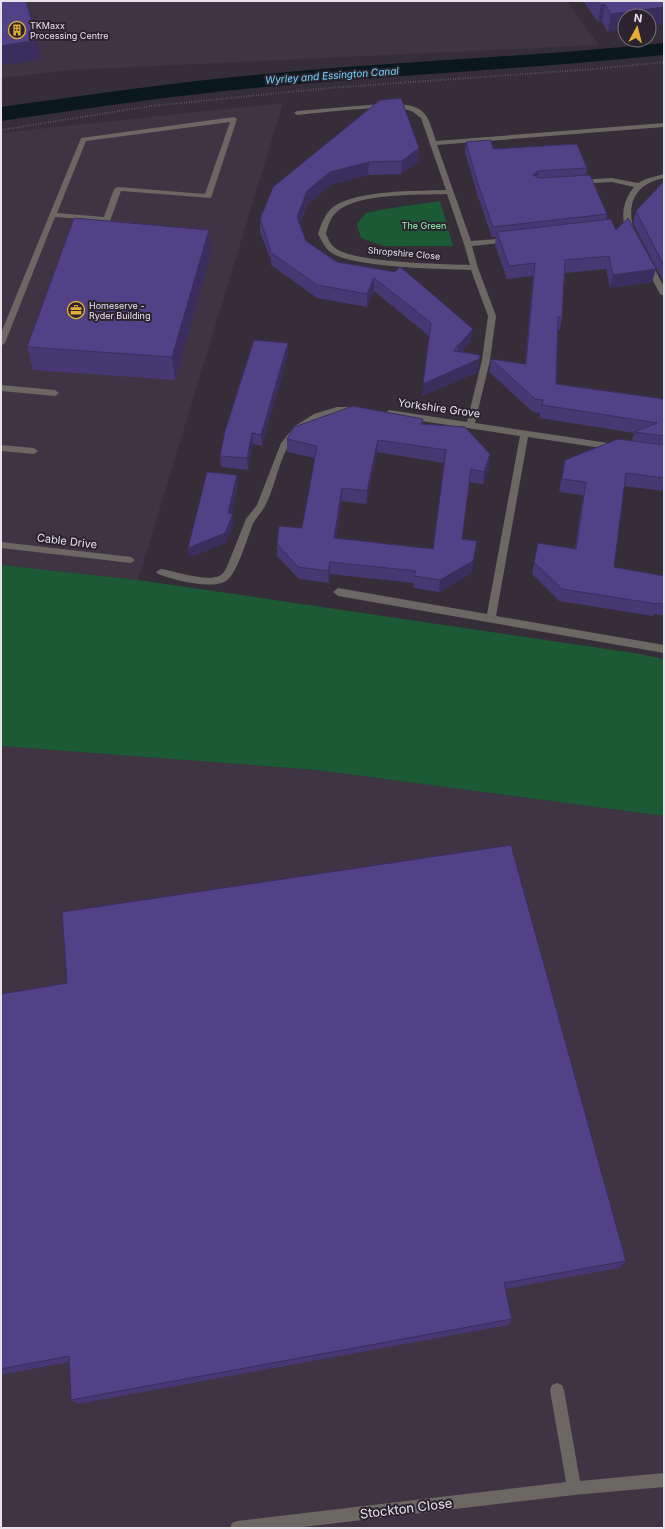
<svg xmlns="http://www.w3.org/2000/svg" width="665" height="1529" font-family="Inter,sans-serif">
<style>
.built{fill:#3f3444}
.green{fill:#1b5a35}
.lines{fill:none;stroke-linecap:round;stroke-linejoin:round}
.canal{fill:#0a171d;fill-rule:evenodd}
.path{stroke:#736c75;stroke-width:2;stroke-dasharray:0.5 2;stroke-linecap:butt}
.minor{fill:#6b6863;fill-rule:evenodd}
.wall{fill:#463873;fill-rule:evenodd}
.shaded-wall{fill:#392e5e}
.building{fill:#514186;stroke:#392e5e;fill-rule:evenodd}
.labels{text-anchor:middle;dominant-baseline:central;stroke-width:4;stroke-linejoin:round;paint-order:stroke}
.far-poi-label{font-size:9px;fill:#e8e3ea;stroke:#2b242e;text-anchor:start}
.far-park-label{font-size:9px;fill:#8efab3;stroke:#2b242e}
.far-street-label{font-size:9px;fill:#e8e3ea;stroke:#2b242e}
.far-water-label{font-size:10px;font-style:italic;fill:#6cd5ff;stroke:#2b242e}
.street-label{font-size:11px;fill:#e8e3ea;stroke:#2b242e}
.near-street-label{font-size:13px;fill:#e8e3ea;stroke:#2b242e}
</style>
<rect width="100%" height="100%" fill="#352e38"/>
<g class="built">
<path d="M1,1h566l32,44 -527,25 -71,8z"/>
<path d="M283,103l-145,477 -137,-15v-432z"/>
<path d="M1,746l316,24 347,46v712h-663z"/>
</g>
<g class="green">
<path d="M440,201l13,45h-69l-23,-8 -4,-14 9,-11 19,-4z"/>
<path d="M1,565l137,15 496,73 30,6v157l-347,-46 -316,-24z"/>
</g>
<g class="lines">
<path class="canal" d="M664,43v12c-126,13 -252,19 -377,30 -96,8 -191,22 -286,36v-14c95,-13 190,-27 286,-35 125,-11 251,-16 377,-29z"/>
<path class="path" d="M1,130l150,-24 178,-18 266,-19 69,-7"/>
<g class="minor">
<path d="M381,104c14,0 38,-2 46,13 4,7 6,16 9,24l228,-18v4l-227,18 34,96 38,-3 4,2 -4,2 -37,4 6,22 18,48 -6,44 -15,63 140,21 4,3 -4,3 -87,-13 -32,179 168,29v8l-326,-57 -5,-4 5,-4 149,26 33,-178 -131,-20 -4,-3 4,-3 78,12 15,-62 6,-44 -17,-46c-28,-1 -126,-2 -143,-20 -4,-4 -7,-11 -10,-16 3,-10 7,-20 15,-27 23,-17 84,-16 113,-17l-25,-72c-3,-2 -7,-6 -10,-7 -17,-8 -92,2 -114,4l-3,-2 3,-2zM447,194l17,50 6,21c-27,-1 -119,-2 -136,-18 -4,-3 -6,-9 -8,-13 2,-9 5,-18 13,-24 22,-17 80,-15 108,-16z"/>
<path d="M234,117l3,2 -26,79 -90,-7 -11,30 -55,-4 -50,126 -4,3v-13l80,-195zM230,122l-25,72 -87,-7 -4,2 -10,28 -47,-4 29,-72z"/>
<path d="M664,174v4c-29,6 -38,25 -30,53l-4,2h-3c-7,-16 -4,-33 7,-46l-22,-5 -33,2 -4,-2 4,-2 33,-2 26,5 8,-4z"/>
<path d="M645,262h6l1,2 12,23v9l-4,-2 -16,-30z"/>
<path d="M1,385l54,5 4,3 -4,3 -54,-5z"/>
<path d="M337,407h18l4,3c-4,5 -14,3 -20,3 -13,0 -29,9 -38,17 -22,19 -23,52 -36,76 -4,8 -10,12 -13,20 -5,13 -15,48 -26,55 -15,9 -52,-1 -68,-7l-2,-2 5,-3c14,2 45,13 58,7 3,-1 5,-4 7,-7l20,-50 11,-14 24,-62 14,-17 19,-12z"/>
<path d="M1,445l33,3 4,3 -4,3 -33,-3z"/>
<path d="M1,542l130,15 4,3 -4,3 -130,-15z"/>
<path d="M557,1383l5,2 2,5 16,91 84,-8v14l-90,8 -279,33h-65l2,-5 5,-2 329,-39 -16,-92 2,-5z"/>
</g>
</g>
<g class="wall">
<path d="M583,1h81l-56,31 -6,-10h-4z"/>
<path d="M380,100l39,61 -18,13 -33,1 -38,10 -23,20 -7,19 6,17 31,21 58,10 76,69 -9,11 18,3 -2,17 -56,24 7,-60 -55,-45 -7,16 -50,-9 -46,-33v-5l-11,-28v-13z"/>
<path d="M466,142l27,7 94,19 -1,7 21,39 -1,6 10,10 36,52 -42,6 -4,-19 -41,4 -3,44 -2,13h-2l-2,54 108,15v92l-40,-5 -10,81 50,9v40l-11,-2v2l-94,-15 -27,-27 6,-31 37,6 8,-54 -24,-3 6,-32 67,-19 2,-8 -94,-15v-5l-7,-1 -44,-40 2,-13 34,5 8,-88 -26,3 -12,-34 1,-8h-4l-15,-43 -12,-42z"/>
<path d="M664,181v100h-1l-30,-58 3,-12z"/>
<path d="M209,230l2,23 -36,127 -142,-10 -6,-23z"/>
<path d="M288,343v12l-26,91 -9,-2 -5,26 -27,-3 -1,-11z"/>
<path d="M423,419v5l66,43 -6,17 -14,-2 -7,57 10,34 -33,19 -26,-4 1,-5 -84,-9 -1,9 -30,-4 -22,-23v-12l25,-16 13,-70 -28,-6v-13zM377,452l67,11 -11,86 -97,-11 6,-37 24,3z"/>
<path d="M1,994l625,267 -7,7 -114,21 7,30 -4,6 -430,79 -7,-4 -2,-38 -68,13z"/>
</g>
<g class="shaded-wall">
<path d="M605,4l-3,18h-4l3,-17z"/>
<path d="M664,7v17l-15,2v-10h-24v13l-17,3 3,-18z"/>
<path d="M37,40l4,19 -40,6v-19z"/>
<path d="M419,148v13l-18,13 1,-13z"/>
<path d="M369,162l-1,13 -38,10 -23,20 -10,25v-13l10,-26 23,-19z"/>
<path d="M538,171l-1,11 -4,-7z"/>
<path d="M209,230l2,23 -36,127 -3,-23z"/>
<path d="M656,269l-4,13 -42,6 3,-13z"/>
<path d="M374,278v13l-7,16v-13z"/>
<path d="M473,329l-2,12 -14,18 1,-13z"/>
<path d="M288,343v12l-26,91 -1,-11z"/>
<path d="M480,355l-2,17 -56,24 1,-12z"/>
<path d="M252,433l1,11 -5,26 -1,-12z"/>
<path d="M378,440l-1,12 -11,52 1,-13z"/>
<path d="M490,454l-1,13 -6,17 1,-12z"/>
<path d="M237,475l1,10 -8,37 3,-8 1,10 -8,19 -37,15 -1,-10z"/>
<path d="M342,488v13l-8,49v-12z"/>
<path d="M477,541l-5,32 -33,19 1,-12z"/>
<path d="M330,562v12l-1,9 -1,-12z"/>
</g>
<g class="building">
<path d="M1,1h25l11,39 -36,6z"/>
<path d="M598,1h66v6l-53,7 -6,-10 -4,1z"/>
<path d="M401,98l18,50 -17,13 -33,1 -39,10 -23,19 -10,26 9,24 31,21 58,10 5,-5 10,8 63,54 -15,17 -1,-1 -3,6 26,4 -1,4 -56,25 8,-61 -57,-45 -7,16 -50,-9 -47,-33v-4l-10,-29 13,-32 107,-87z"/>
<path d="M491,140l2,9 84,-5 10,24 -49,3 -5,4 6,3 51,-3 17,39 -114,13 -15,-43 -12,-42z"/>
<path d="M664,181v85l-28,-55z"/>
<path d="M74,218l135,12 -37,127 -145,-10z"/>
<path d="M628,218l28,51 -43,6 -4,-19 -44,4 -3,57h-4l-2,67 108,15v37l-30,-4 23,-9 -115,-18 1,-5 -8,-1 -44,-40 35,5 9,-101 -26,3 -12,-34 114,-13 5,11z"/>
<path d="M254,340l34,3 -27,92 -9,-2 -5,25 -27,-2 5,-25z"/>
<path d="M353,406l70,13 -2,5 44,3 25,27 -6,18 -13,-3 -9,70 15,2 -4,20 -33,19 -26,-4 2,-5 -86,-9 -2,9 -30,-4 -21,-23 2,-18 23,2 15,-82 -30,-7 7,-12zM378,440l68,10 -13,99 -99,-11 8,-50 25,3z"/>
<path d="M618,439l46,6v33l-38,-5 -12,94 50,9v28l-7,-1v1l-95,-15 -28,-27 4,-19 38,6 10,-67 -24,-3 3,-19z"/>
<path d="M207,472l30,3 -9,38 5,1 -8,19 -37,15z"/>
<path d="M511,845l115,416 -122,22 8,36 -441,81 -2,-44 -68,13v-375l66,-11 -5,-71z"/>
</g>
<defs>
<g id="building-ring" transform="scale(0.9)"><circle r="9.5" fill="#2b242e" stroke="#e4ae35" stroke-width="1.5"/><path d="M-4-6H4V6H1V3H-1V6H-4ZM-2.5-4.3h1.7v1.8h-1.7ZM.8-4.3h1.7v1.8H.8ZM-2.5-1h1.7V.8h-1.7ZM.8-1h1.7V.8H.8Z" fill="#e4ae35"/></g>
<g id="office-ring" transform="scale(0.9)"><circle r="9.5" fill="#2b242e" stroke="#e4ae35" stroke-width="1.5"/><path d="M-6-3h4V-5.5h4V-3h4V5H-6ZM-1-4.5V-3h2v-1.5ZM-6 0V1H6V0Z" fill="#e4ae35"/></g>
</defs>
<g fill-rule="evenodd">
<use href="#building-ring" x="17" y="30"/>
<use href="#office-ring" x="76" y="310"/>
</g>
<g class="labels">
<g class="far-poi-label">
<text x="30" y="25">TKMaxx<tspan x="30" dy="10">Processing Centre</tspan></text>
<text x="89" y="305">Homeserve -<tspan x="89" dy="10">Ryder Building</tspan></text>
</g>
<g class="far-park-label">
<text x="424" y="225">The Green</text>
</g>
<g class="far-street-label">
<text transform="translate(404 253) rotate(5)">Shropshire Close</text>
</g>
<g class="far-water-label">
<text transform="translate(332 75) rotate(-4)">Wyrley and Essington Canal</text>
</g>
<g class="street-label">
<text transform="translate(439 408) rotate(8)">Yorkshire Grove</text>
<text transform="translate(67 541) rotate(7)">Cable Drive</text>
</g>
<g class="near-street-label">
<text transform="translate(406 1508) rotate(-7)">Stockton Close</text>
</g>
</g>
<rect width="665" height="1529" fill="none" stroke="#e8e3ea" stroke-width="4"/>
<g transform="translate(637 28) rotate(7)"><circle r="19" fill="#2b242e" stroke="#777079"/>
<path d="M0-3L7 15L0 10L-7 15Z" fill="#e4ae35"/>
<text y="-6" font-size="11" font-weight="bold" text-anchor="middle" fill="#e8e3ea">N</text>
</g>
</svg>
